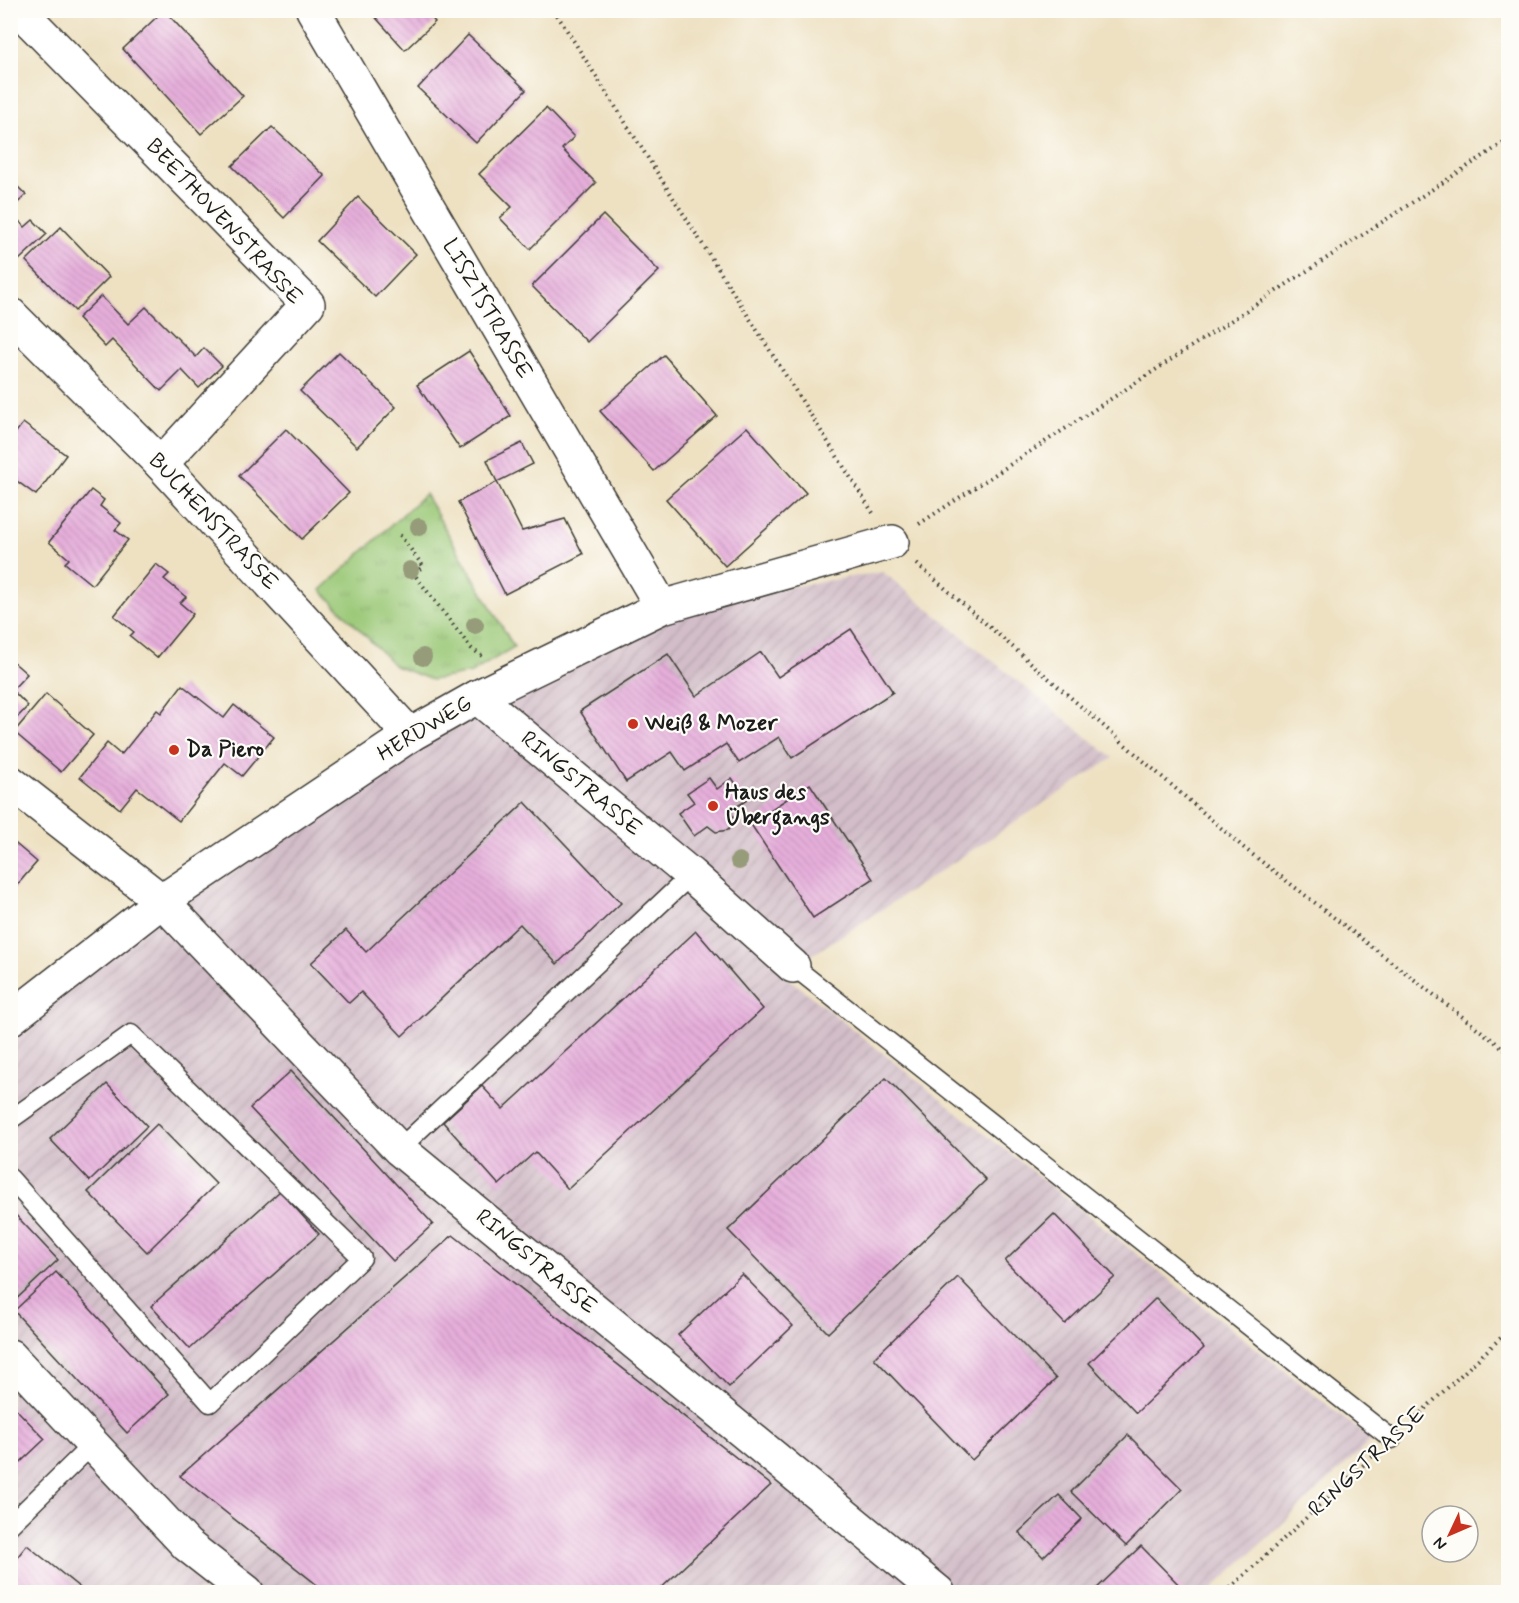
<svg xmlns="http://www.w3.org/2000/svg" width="1519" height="1603" font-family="Mynerve,sans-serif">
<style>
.industrial{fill:url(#industrial-furrows)}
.park{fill:url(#park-tufts);stroke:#5b7249;stroke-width:1.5}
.building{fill:url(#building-back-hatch)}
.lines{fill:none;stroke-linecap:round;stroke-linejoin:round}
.lane-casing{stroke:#3c3a35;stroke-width:21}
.street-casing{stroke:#3c3a35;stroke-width:36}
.path{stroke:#3c3a35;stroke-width:4;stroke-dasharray:1.5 4.5;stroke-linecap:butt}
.lane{stroke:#fff;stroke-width:18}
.street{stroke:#fff;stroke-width:33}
.tree{fill:#969b7a}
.poi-dot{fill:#c8321e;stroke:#fdfcf7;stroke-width:2}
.labels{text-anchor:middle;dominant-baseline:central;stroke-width:4.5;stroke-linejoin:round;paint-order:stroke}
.street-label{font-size:22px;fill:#1c1c1c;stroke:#fdfcf7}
.poi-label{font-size:22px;font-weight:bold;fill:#1c1c1c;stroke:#fdfcf7;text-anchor:start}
</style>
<defs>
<pattern id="industrial-furrows" width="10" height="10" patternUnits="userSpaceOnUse" patternTransform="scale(1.5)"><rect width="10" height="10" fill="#d2bdc8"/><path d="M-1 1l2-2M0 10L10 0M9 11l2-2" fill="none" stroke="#b4a2ab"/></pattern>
<pattern id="park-tufts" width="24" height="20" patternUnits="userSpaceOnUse" patternTransform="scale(1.5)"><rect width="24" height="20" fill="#9ac876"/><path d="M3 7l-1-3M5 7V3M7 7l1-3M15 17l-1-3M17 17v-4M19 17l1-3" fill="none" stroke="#84ab66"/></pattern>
<pattern id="building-back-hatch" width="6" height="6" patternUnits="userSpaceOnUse" patternTransform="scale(1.5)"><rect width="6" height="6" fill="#e6afdb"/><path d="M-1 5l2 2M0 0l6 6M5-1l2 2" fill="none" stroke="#c596bb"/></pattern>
</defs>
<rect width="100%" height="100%" fill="#fdfcf7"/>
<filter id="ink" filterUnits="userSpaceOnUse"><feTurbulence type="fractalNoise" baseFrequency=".0167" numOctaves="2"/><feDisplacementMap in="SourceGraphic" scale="12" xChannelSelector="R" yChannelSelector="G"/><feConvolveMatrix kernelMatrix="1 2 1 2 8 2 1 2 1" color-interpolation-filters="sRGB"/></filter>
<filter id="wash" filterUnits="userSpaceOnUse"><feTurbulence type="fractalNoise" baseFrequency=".008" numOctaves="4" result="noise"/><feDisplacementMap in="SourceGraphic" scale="24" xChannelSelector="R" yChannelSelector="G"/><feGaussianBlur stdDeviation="1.35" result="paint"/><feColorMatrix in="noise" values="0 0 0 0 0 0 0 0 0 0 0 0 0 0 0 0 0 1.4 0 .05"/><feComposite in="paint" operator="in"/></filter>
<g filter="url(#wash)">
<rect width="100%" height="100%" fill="#eee1c2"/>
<path class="industrial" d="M883,572l230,186 -330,216 589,466 -163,152h-1198v-573l268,-198 383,-214z"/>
<path class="park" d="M425,494l89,153 -43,26 -39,7 -37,-14 -74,-76z"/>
<g id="blocks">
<g class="building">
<path d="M164,10l79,86 -42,38 -78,-85z"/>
<path d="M369,10h56l10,12 -30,28z"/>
<path d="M468,35l58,55 -50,53 -58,-55z"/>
<path d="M546,108l28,29 -12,12 34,34 -66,66 -30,-31 12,-11 -33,-33z"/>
<path d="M272,127l53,49 -41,42 -52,-52z"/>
<path d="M10,179l16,16 -16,15z"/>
<path d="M358,197l58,57 -41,43 -58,-56z"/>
<path d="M603,215l56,56 -72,71 -55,-56z"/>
<path d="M16,218l9,9 8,-7 14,14 -28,26 -9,-9v-28z"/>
<path d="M61,227l48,50 -34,34 -49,-50z"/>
<path d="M101,296l27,28 18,-17 50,50 8,-9 18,18 -23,22 -17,-18 -21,21 -49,-51 -7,7 -27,-29z"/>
<path d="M469,351l42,65 -51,33 -43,-64z"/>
<path d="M339,352l57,55 -39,40 -57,-56z"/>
<path d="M664,355l53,61 -63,55 -54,-60z"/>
<path d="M23,423l43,32 -30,40 -26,-19v-36z"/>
<path d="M747,427l59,66 -81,73 -59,-67z"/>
<path d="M286,429l63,64 -47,46 -63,-63z"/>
<path d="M522,443l11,21 -36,18 -10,-22z"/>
<path d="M497,482l25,49 43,-12 18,35 -78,40 -47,-92z"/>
<path d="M91,490l13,10 -4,6 21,17 -6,7 13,10 -36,45 -27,-22 4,-4 -20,-17z"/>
<path d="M156,564l13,10 -5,5 22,18 -6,6 13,11 -36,44 -27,-22 4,-4 -20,-16z"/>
<path d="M851,629l42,63 -101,66 -13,-21 -40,26 -13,-19 -41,27 -13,-19 -46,30 -46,-71 88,-57 28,42 65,-44 17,25z"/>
<path d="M10,659l17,15 -15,16 16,16 -18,19z"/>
<path d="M182,685l42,33 10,-13 40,32 -32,39 -17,-13 -46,58 -42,-33 -17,21 -40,-32 27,-34 14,12 36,-45 4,3z"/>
<path d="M46,694l47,41 -32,37 -47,-40z"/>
<path d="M709,778l8,11 15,-11 15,22 -16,10 3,10 -6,10 -12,2 -8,-6 -14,10 -16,-23 16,-11 -7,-9z"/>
<path d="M810,784l63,95 -60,39 -63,-95z"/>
<path d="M525,802l96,101 -64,61 -37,-40 -118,112 -41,-44 -12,11 -38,-40 35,-33 20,22z"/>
<path d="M10,839l27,23 -27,31z"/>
<path d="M696,931l67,78 -195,180 -33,-37 -36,33 -56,-63 39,-36 21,23z"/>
<path d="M291,1071l142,153 -40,37 -143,-153z"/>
<path d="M886,1078l100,102 -158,153 -100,-103z"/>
<path d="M107,1084l40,42 -57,55 -40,-42z"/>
<path d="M157,1124l59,60 -69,68 -59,-60z"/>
<path d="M280,1191l39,43 -129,115 -39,-43z"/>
<path d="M10,1209l48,51 -48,45z"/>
<path d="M1054,1214l61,63 -50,47 -60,-63z"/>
<path d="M453,1235l318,250 -114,107h-331l-146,-116z"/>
<path d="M56,1272l113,122 -42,39 -113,-122z"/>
<path d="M742,1274l51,52 -64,61 -51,-52z"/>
<path d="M958,1277l98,102 -84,81 -98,-102z"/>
<path d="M1156,1298l48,50 -68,65 -47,-50z"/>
<path d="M15,1408l30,31 -35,33v-60z"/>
<path d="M1128,1435l54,54 -56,57 -55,-54z"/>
<path d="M1059,1495l23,24 -39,38 -24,-25z"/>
<path d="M27,1545l58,47h-75v-26z"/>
<path d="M1141,1546l45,46h-93z"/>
</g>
</g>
</g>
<g filter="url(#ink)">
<use href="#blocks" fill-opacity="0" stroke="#3c3a35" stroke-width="1.5"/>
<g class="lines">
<g class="lane-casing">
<g id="lane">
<path d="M793,966l599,473"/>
<path d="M10,1120l121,-86 231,224 -152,145 -200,-225"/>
<path d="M399,1149l292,-274"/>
<path d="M10,1525l83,-81"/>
</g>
</g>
<g class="street-casing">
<g id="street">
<path d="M19,10l289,294 -147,160"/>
<path d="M313,10l349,597"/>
<path d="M10,314l151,150 249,271"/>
<path d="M477,697l214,178 102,91"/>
<path d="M10,782l152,119 237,248 539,443"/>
<path d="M10,1019l152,-118 248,-166 67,-38 185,-90 230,-65"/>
<path d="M10,1356l177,189 60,47"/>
</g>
</g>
<g class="path">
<path d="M554,10l319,503"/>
<path d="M919,524l589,-384"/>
<path d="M400,535l23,31 -9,8 57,74 11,8"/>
<path d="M917,564l327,284 264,204"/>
<path d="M1412,1421l96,-90"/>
<path d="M1226,1592l147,-136"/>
</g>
<use href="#lane" class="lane"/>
<use href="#street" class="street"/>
</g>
<g class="tree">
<circle cx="419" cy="527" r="9"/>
<circle cx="410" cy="570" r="9"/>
<circle cx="475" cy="625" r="9"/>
<circle cx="423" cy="657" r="9"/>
<circle cx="739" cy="861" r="9"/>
</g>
</g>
<g class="poi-dot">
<circle cx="633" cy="724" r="6"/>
<circle cx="174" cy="750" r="6"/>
<circle cx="713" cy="806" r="6"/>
</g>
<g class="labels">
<g class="street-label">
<text transform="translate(224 222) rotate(47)">BEETHOVENSTRASSE</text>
<text transform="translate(487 309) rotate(60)">LISZTSTRASSE</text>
<text transform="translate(213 522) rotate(47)">BUCHENSTRASSE</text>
<text transform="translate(425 729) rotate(-31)">HERDWEG</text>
<text transform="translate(581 784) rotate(40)">RINGSTRASSE</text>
<text transform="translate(536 1262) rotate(40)">RINGSTRASSE</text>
<text transform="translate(1367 1462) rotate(-43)">RINGSTRASSE</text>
</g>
<g class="poi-label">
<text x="645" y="724">Weiß &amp; Mozer</text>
<text x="186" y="750">Da Piero</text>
<text x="725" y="793">Haus des<tspan x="725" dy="25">Übergangs</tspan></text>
</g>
</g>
<rect width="1519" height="1603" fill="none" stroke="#fdfcf7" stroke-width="36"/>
<g transform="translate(1450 1534) rotate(226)"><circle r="28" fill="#fdfcf7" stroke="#a3a29f" stroke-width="1.5"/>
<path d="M0-4.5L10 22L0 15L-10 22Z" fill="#c8321e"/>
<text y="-9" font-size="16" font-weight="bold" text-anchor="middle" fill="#1c1c1c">N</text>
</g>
</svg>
